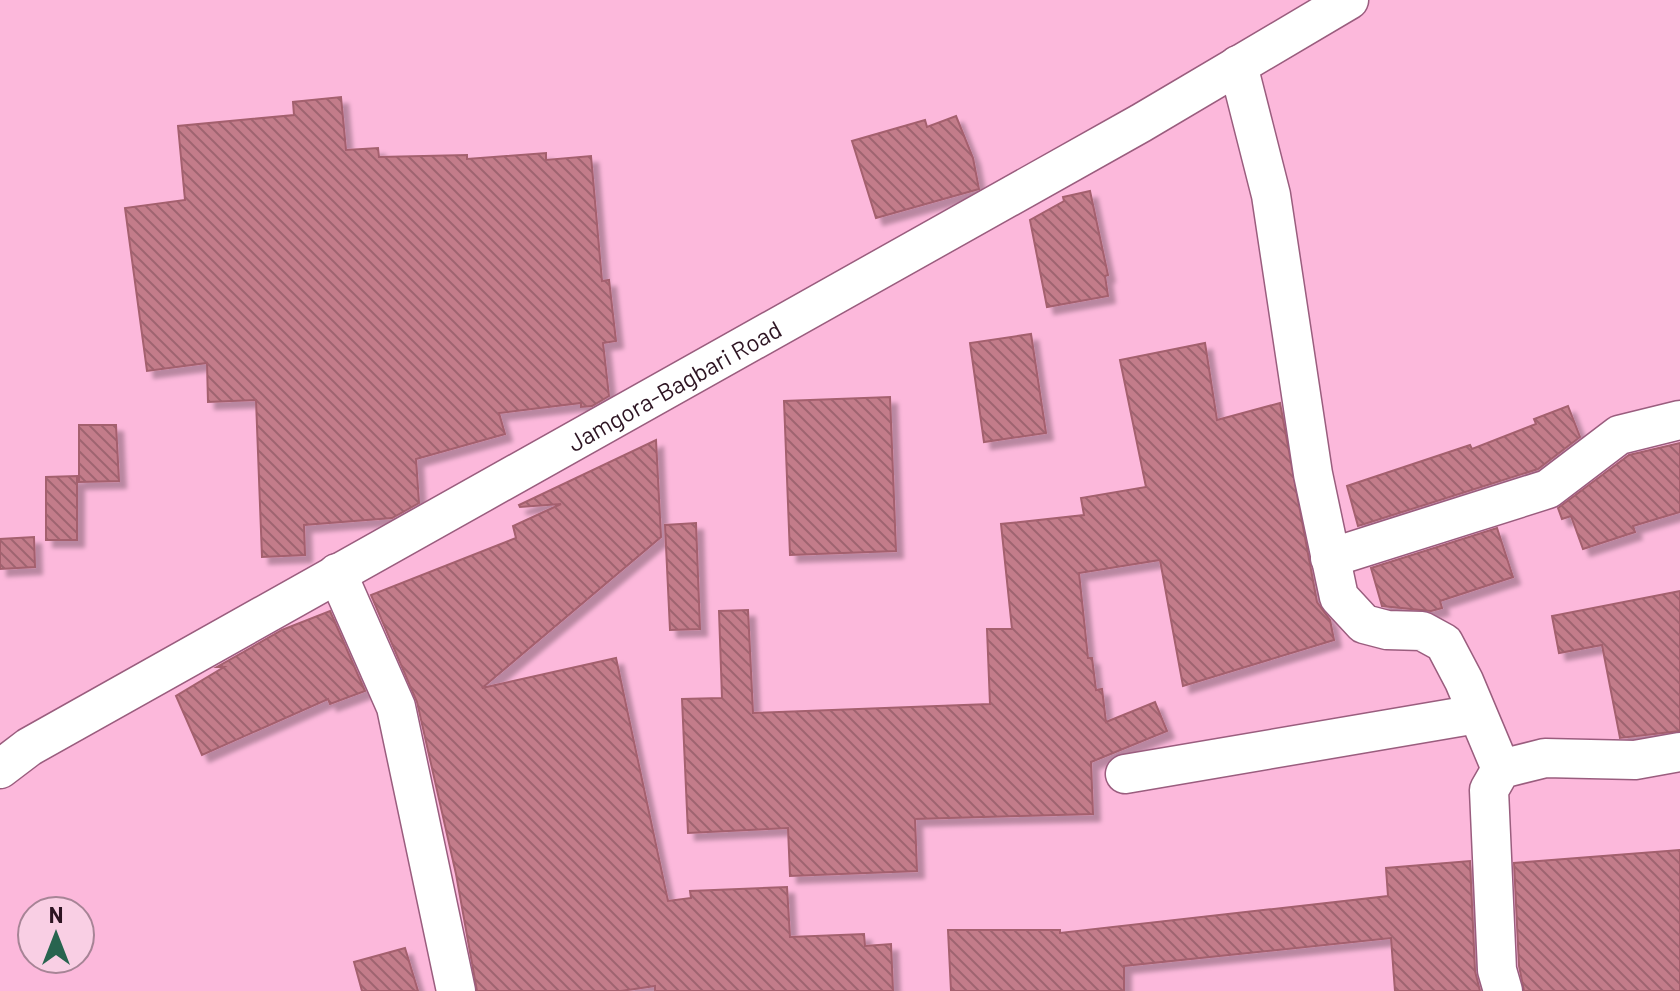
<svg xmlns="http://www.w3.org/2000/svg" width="1680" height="991" font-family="Barlow,sans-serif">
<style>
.building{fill:url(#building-back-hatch);stroke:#a4606e;stroke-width:2;filter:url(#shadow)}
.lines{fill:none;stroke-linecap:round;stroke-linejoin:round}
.minor-casing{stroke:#9a5d7e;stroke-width:41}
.minor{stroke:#fff;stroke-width:38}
.labels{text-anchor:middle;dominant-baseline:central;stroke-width:8;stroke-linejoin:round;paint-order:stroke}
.street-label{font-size:24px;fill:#2d1422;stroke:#f9cfe4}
</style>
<defs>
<pattern id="building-back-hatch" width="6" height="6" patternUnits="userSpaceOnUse" patternTransform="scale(2)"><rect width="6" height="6" fill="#c37c8a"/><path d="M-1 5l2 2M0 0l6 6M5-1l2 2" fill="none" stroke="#9f6470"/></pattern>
<filter id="shadow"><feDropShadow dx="7" dy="7" stdDeviation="2" flood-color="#0004"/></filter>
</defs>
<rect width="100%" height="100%" fill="#fcb8db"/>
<g class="building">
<path d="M341,97l5,53 32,-2 1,9 88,-2v4l79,-6v7l45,-4 11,125 7,-1 7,61 -13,2 6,53 -17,10 -11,1v-4l-82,10 6,21 -89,25 3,44 -27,15 -88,7 1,30 -43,2 -6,-157 -48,2 -1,-39 -60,8 -22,-163 60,-8 -7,-74 116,-11 -1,-13z"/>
<path d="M956,116l17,42 6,31 -103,29 -24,-77 73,-21 2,7z"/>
<path d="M1090,191l18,84 -3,1 3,20 -61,11 -17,-87 34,-19 -1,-4z"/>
<path d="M1031,334l15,99 -62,9 -14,-99z"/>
<path d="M1205,343l12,77 63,-17 37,199 13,18 4,20 -151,46 -23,-126 -81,13 9,85h4l4,32 6,-1 4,33 49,-20 12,29 -76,31 2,52 -178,5 2,52 -127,5 -2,-48 -100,5 -6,-134 40,-1 -3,-87 29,-1 5,103 237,-9 -3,-75h25l-11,-105 83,-9 -3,-17 65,-11 -26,-127z"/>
<path d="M890,397l6,154 -106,4 -6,-154z"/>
<path d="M1568,406l12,31 -42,32 -180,57 -11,-40 123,-41 2,4 64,-25 -2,-5z"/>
<path d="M79,425h37l3,56 -40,1z"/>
<path d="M656,440l5,97 -179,151 134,-30 52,243 23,-3 -1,-7 97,-4 3,50 74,-3 1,12 26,-2 2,47h-238v-5l-34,5h-144l-21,-117 -39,-172 -46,-107 145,-57 -3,-12 48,-22 -41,3 -1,-2z"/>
<path d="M1680,443v69l-47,14 2,6 -52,17 -12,-33 -9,3 -4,-11 71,-53z"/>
<path d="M77,476v64h-31v-63z"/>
<path d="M696,523l4,106 -30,1 -5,-105z"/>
<path d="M1497,528l16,49 -73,24 2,7 -11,3 -49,-5 -11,-38z"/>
<path d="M34,537l1,30 -35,2v-30z"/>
<path d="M1680,591v140l-60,7 -18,-93 -43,8 -7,-37z"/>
<path d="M330,611l35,80 -35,13 -2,-5 -126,56 -26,-59 48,-29h-7l65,-37z"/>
<path d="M1680,850v141h-156l-5,-25 -5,-103z"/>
<path d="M1470,861l5,110 5,20h-85l-4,-53 -267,28v25h-173l-3,-61h112v3l328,-37 -2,-28z"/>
<path d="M405,948l13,43h-56l-8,-29z"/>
</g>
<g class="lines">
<g class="minor-casing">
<g id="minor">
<path d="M1238,65l33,130 42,279 26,123 25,27 23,6 35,1 22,12 20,38 37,88"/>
<path d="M1330,558l218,-69 71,-54 61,-15"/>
<path d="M337,573l59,134 60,284"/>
<path id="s1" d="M0,769l29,-22 1112,-624 208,-123"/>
<path d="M1125,774l352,-60"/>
<path d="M1503,991l-6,-21 -8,-180 12,-21 44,-11 90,2 45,-8"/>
</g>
</g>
<use href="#minor" class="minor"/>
</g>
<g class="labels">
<g class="street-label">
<text stroke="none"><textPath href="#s1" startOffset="776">Jamgora-Bagbari Road</textPath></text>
</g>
</g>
<g transform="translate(56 935)"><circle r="38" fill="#f9cfe4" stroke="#a78496" stroke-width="2"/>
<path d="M0-6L14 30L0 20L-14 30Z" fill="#28644f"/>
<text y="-12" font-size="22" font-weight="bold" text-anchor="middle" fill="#2d1422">N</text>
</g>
</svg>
